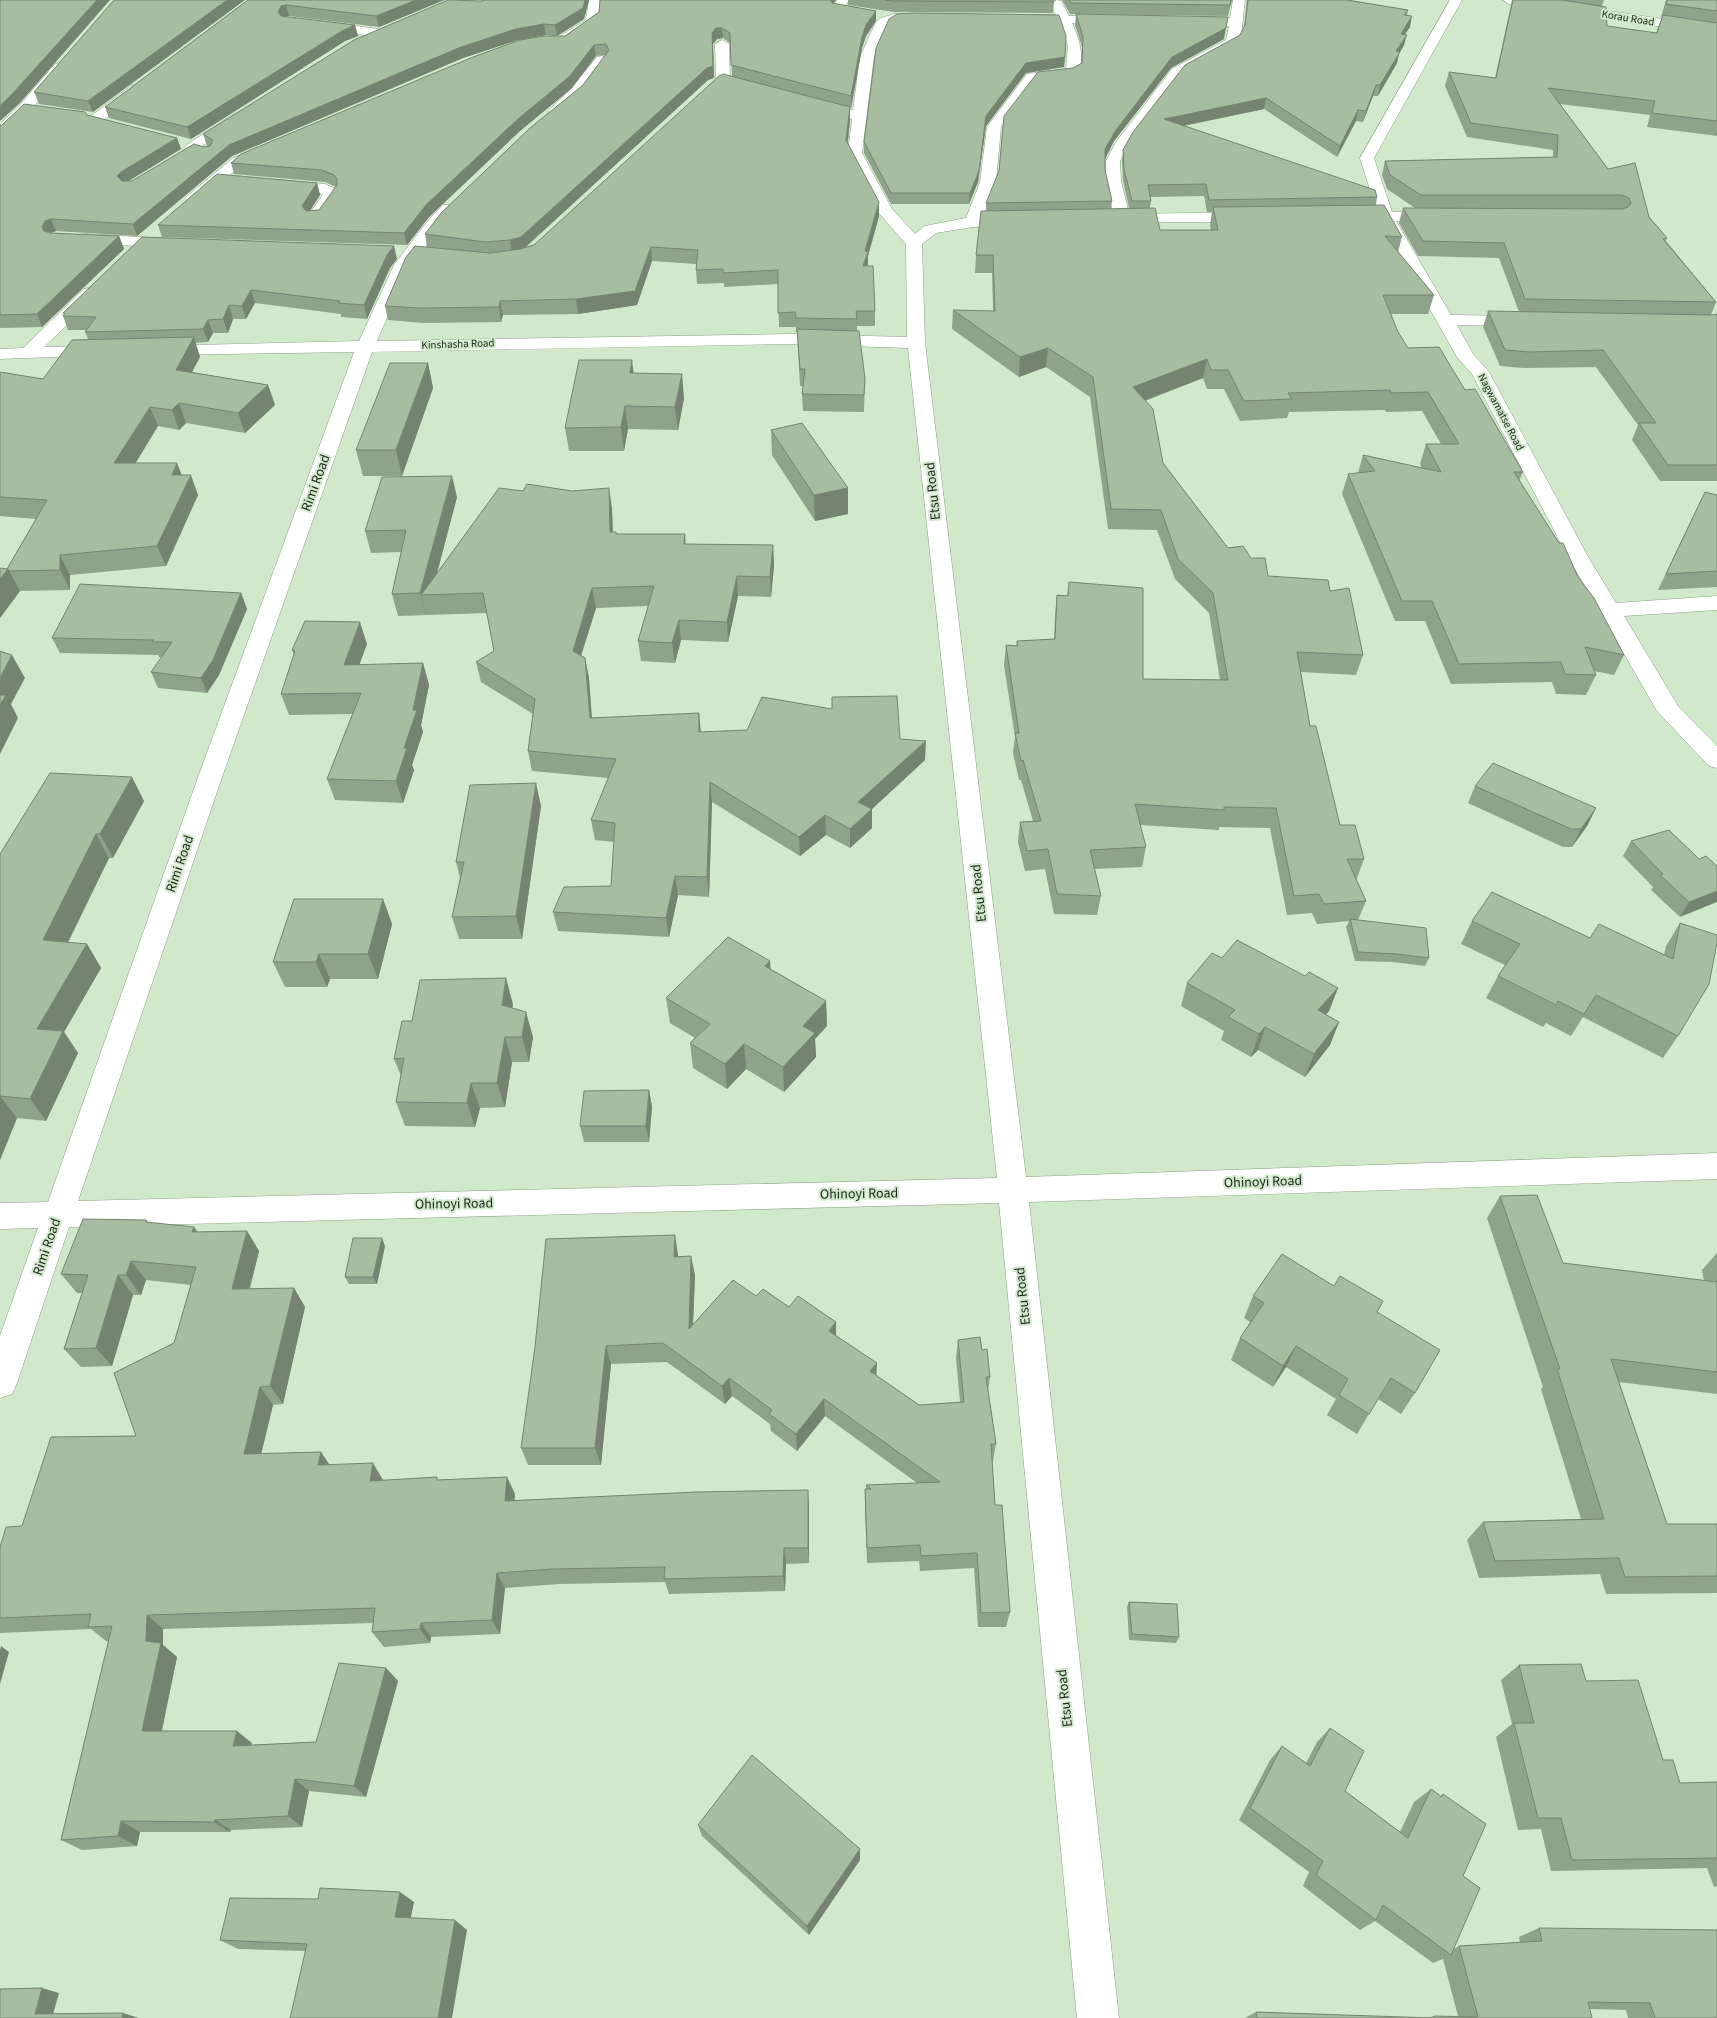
<svg xmlns="http://www.w3.org/2000/svg" width="1717" height="2018" font-family="'Source Sans 3',sans-serif">
<style>
.lines{fill:none;stroke-linecap:round;stroke-linejoin:round}
.minor-casing{stroke:#8aa084;stroke-width:1}
.tertiary-casing{stroke:#8aa084;stroke-width:1}
.minor{fill:#fff;fill-rule:evenodd}
.tertiary{fill:#fff;fill-rule:evenodd}
.wall{fill:#8fa38a;fill-rule:evenodd}
.shaded-wall{fill:#748470}
.building{fill:#a6bda0;stroke:#748470}
.labels{text-anchor:middle;dominant-baseline:central;stroke-width:4;stroke-linejoin:round;paint-order:stroke}
.far-street-label{font-size:11px;fill:#1e271c;stroke:#d1e9cb}
.street-label{font-size:14px;fill:#1e271c;stroke:#d1e9cb}
</style>
<rect width="100%" height="100%" fill="#d1e9cb"/>
<g class="lines">
<g class="minor-casing">
<g id="minor">
<path d="M589,0h12l-3,22 -25,18h-10l-2,-3 2,-3 23,-14z"/>
<path d="M837,0h12l-4,6 28,5 1,3 -6,4 -36,-6 -1,-3z"/>
<path d="M1057,0l4,1 8,15h45l6,4 -6,4 -42,-1c8,17 12,32 7,50l-7,4 -36,4 -35,46 -5,55 -13,35 40,1 2,3 -2,3 -6,2 -44,1 -37,6 -14,11 3,99 101,834 691,-24v26l-688,23 90,816h-42l-78,-815 -930,24 -52,156 -5,11 -12,4v-62l38,-108 -38,1v-26l48,-1 149,-422 157,-428 -193,3 -6,-1 -3,-4 3,-4 204,-5 35,-76 36,-47 13,-13h12l2,3 -15,16 -34,46 -31,71 412,-7 118,3 -1,-93 -29,-33 -29,-58 4,-34 -42,-12 -2,-3 2,-3 5,-1 38,10 7,-53 16,-35 5,-4 13,-4h35l1,3 -1,3 -33,2 -9,5 -13,30 -12,96 30,56 23,25 10,-8 41,-8 14,-36 7,-55 40,-53 39,-5 2,-23 -9,-23h-37l-6,-4 6,-4h34l-5,-11zM789,344l119,4 89,830 -919,23 143,-421 151,-428z"/>
<path d="M1233,0h12l-4,36 -3,6 -56,33 -52,68 -10,18 1,20 8,33 121,-2 6,2 2,3 -2,3 -6,2h-136l-2,-3 2,-2 -9,-36 1,-20 10,-19 56,-73 54,-29 3,-14 -40,-1 -6,-4 1,-3h46z"/>
<path d="M1450,0h12l-88,158 18,54h45l6,2 2,3 -2,3 -6,2 -41,-1 55,94 71,1 6,1 3,4 -3,4 -6,1 -65,-1 16,29 16,18 98,183 29,48 101,-7v14l-93,6 54,90 39,40v22l-8,-2 -52,-55 -90,-156 -95,-181 -15,-17 -77,-136 -33,-2 -2,-3 2,-3 30,-1 -17,-54z"/>
<path d="M320,21l58,8 7,4 -7,4 -63,-9 -1,-3 1,-3z"/>
<path d="M722,40l7,4 1,37 -7,4 -7,-4 -1,-37z"/>
<path d="M602,56l7,4 -30,37 -19,18h-10l-2,-3 2,-3 19,-18 28,-34z"/>
<path d="M60,63l7,4 -2,3 -35,41 -25,24 -5,1v-12l20,-19 35,-41z"/>
<path d="M136,85l7,4 -2,3 -40,30h-10l-2,-3 2,-3 40,-30z"/>
<path d="M237,114l5,1 2,3 -2,3 -45,28h-10l-2,-3 47,-31z"/>
<path d="M265,146l5,1 2,3 -2,3 -27,11 -45,37h-10l-3,-3 48,-40z"/>
<path d="M281,180l44,4 11,5 3,3 -1,5 -17,24h-12l-2,-3 16,-24 -47,-6 -3,-3 3,-3z"/>
<path d="M85,234l89,5 6,2 2,3 -2,3 -6,2 -95,-7 -2,-3 2,-3z"/>
<path d="M90,288l6,1 2,4 -2,4 -52,50 56,-1 6,1 3,4 -3,4 -106,4v-10l23,-1 61,-59z"/>
</g>
</g>
<g class="tertiary-casing">
<path id="tertiary" d="M1503,0h32l182,27v8l-208,-31z"/>
</g>
<use href="#minor" class="minor"/>
<use href="#tertiary" class="tertiary"/>
</g>
<g class="wall">
<path d="M114,0l-21,112 -54,-8 -5,-12z"/>
<path d="M248,0h196l-65,27 -90,-11 -3,1 69,8 3,11 -13,5 -154,98 -82,-21 -4,-11z"/>
<path d="M482,0h107l-5,19 -27,17h8l34,-24 1,-12h236l-3,3 43,8v10l-10,15 -4,12 -11,60 -1,-1v13l-2,23 31,73 -11,40v10l7,45v15h-18v5l8,48 -1,33 -61,-1 -1,-17 1,-8h-3l-3,-54h-1v-5h-17l-1,-43 -54,3v-4l-27,1 -1,-14v-6l-44,-3 -15,44 -59,9 -75,1 -2,7 -78,1 -35,-3 -3,-14 56,-58 -14,-1 -2,-13 158,-149 22,-30 -9,1 -24,32 -52,43 -91,86 -22,28 -245,-8 -4,-12 159,-42 3,12 -10,16 9,-1 17,-23 -11,-5 -91,-8 -3,-11 322,-127 -7,-1 -28,5 -55,18 -231,98 -95,80 -81,-5 -5,2 68,3 5,13 -82,78 -42,1v-203l87,-10 90,23 4,11 -52,32h3l72,-34 4,-1h-1l-4,-12 280,-134zM723,38l8,6 1,32 -198,169 -9,3 183,-168 6,-2 -1,-34 4,-5z"/>
<path d="M848,0h207l-2,1 1,1 -1,11 -159,-1 -46,-7z"/>
<path d="M1062,0h170l-4,16 -158,-2z"/>
<path d="M1247,0h105l-1,1 57,9 -1,5 3,12 -5,7 -1,11 -5,9 -2,9 -19,33h-5l-10,26 -7,-1 -19,36 -73,-48 -80,17 193,71 -1,8 26,32 -4,15 36,43 -6,19h-37l7,18 10,16 57,42 58,82 -4,9 59,96 46,78 -10,20 -20,-4 2,4 -10,20 -30,-1 -4,-12 -101,2 -26,-63h-30l-53,-127 6,-20 10,-1 5,-18 59,13 -2,-4 6,-20h15l-19,-33 -36,1 -1,-2 -96,2 -2,6 -47,3 -16,-32h-17l-4,-11 -58,23 18,62 65,85 23,10 17,18 62,15 33,64 -7,20 -55,-3 9,54 30,99 24,34 -7,19h-1l10,23 -8,19 71,38 -4,8 -32,-4 -38,-1 -9,-34 3,-6 -32,3 -5,-11 -25,2 -17,-87 -51,-1v3l-79,-5 6,22 -4,20 -47,2 6,27 -4,19 -43,-1 -9,-45 -20,2 -7,-29 2,-20 13,-1 -12,-41h-2l-6,-27 2,-16 -11,-72 2,-20 10,1 1,-5 37,-2 1,-24 2,-20 10,1 2,-14 74,97 77,1 -11,-67 -34,-34 -18,-49 -49,-1 -18,-132 -44,-30 -27,10 -67,-48 1,-19 40,1 -1,-38h-17l1,-18 10,-44v-8l87,-135 8,-5 1,-16 -7,-22 1,-11 148,25 -53,29 -57,73 -9,18v11l7,31 -1,8 18,-1 -6,-27 -1,-20 1,-11 117,-115 4,-8zM1204,196l3,16h5l-2,13 1,5h-51l-10,-22 1,-7v-4z"/>
<path d="M1512,0h92l-2,6 5,20 49,7 6,-16h-1l5,-17h51v136l-70,-9 3,-12 -90,-11 48,65 59,69 -1,3 50,61 -5,13 6,-1v167h-57l-28,-41 6,-15 -42,-58 -72,1 -24,-2 -17,-39 5,-16 31,1 -20,-54 -81,-2 -19,-33 4,-15h12l-28,-19 -5,-14 3,-14 168,-4v-7l-86,-13 -22,-51 4,-14 46,6z"/>
<path d="M914,13l151,44 -1,10 -38,6 -40,53 -8,56 -9,22h-78l-27,-51v-11z"/>
<path d="M397,259l-7,9 -23,51 -26,-2v-3l-86,-11 -9,16h-13l-5,14h-15l-5,9 -13,1 5,14 -8,15 76,13 7,20 -30,28 -59,-10 -7,7 -21,-4 -23,37 47,12 16,20 -32,71 -96,9v15l-50,1 -20,27v-50l7,1 29,-50 -36,-3v-144l43,7 45,-40 -3,-7 1,-2h-18l-5,-14 1,-1 -1,-2z"/>
<path d="M428,363l5,25 -31,88h-39l-7,-26z"/>
<path d="M634,374l50,24 -6,32 -50,-1 -4,22h-55l-4,-23z"/>
<path d="M771,430l77,84 -33,7 -43,-66z"/>
<path d="M1717,495v92l-59,3 39,-82z"/>
<path d="M457,497l-20,77 175,-66 1,24 4,2h68l1,10 87,1 1,20 -3,32 -33,-1 -10,46 -47,-2 -6,23 -34,-2 -3,-20 10,-35 -52,2 -15,48 4,2 4,20 3,40 109,14 199,7 25,21 -53,49v19l-22,20 -24,-13 -26,21 -88,-54 -3,95 -31,-2 -9,42 -111,-6 -5,-19 58,-26 3,-44 -19,-2 -4,-20 17,-42 -76,-7 -4,-20 5,-37 -52,-32 -5,-20 18,-11 -7,-38 -89,3 -6,-22 9,-42 -30,1 -6,-22z"/>
<path d="M241,593l6,16 -28,66 -12,18 -49,-5 -7,-16 11,-15h-3l-1,-2 -98,-2 -8,-15z"/>
<path d="M367,644l-8,21 64,-2 6,22 -8,40 2,7 -11,33 2,5 -11,33 -68,-3 -8,-21 25,-65 -63,1 -8,-21 13,-39 -2,-5z"/>
<path d="M1475,786l121,22 -9,18 -15,21h-9l-95,-44z"/>
<path d="M144,801l-31,57h-4l-41,85 19,1 14,24 -37,64 14,21 -32,68 -29,-3 -17,42v-306z"/>
<path d="M541,806l-19,133h-63l-7,-22 8,-39 -4,-16z"/>
<path d="M1631,841l68,18 18,7 -37,51 -29,-27 2,-3 -30,-31z"/>
<path d="M383,899l9,25 -14,55h-48l-3,8h-42l-12,-25z"/>
<path d="M1472,921l118,17 74,17 2,-9 14,-23 -2,113 -15,22 -80,-41 -12,19 -25,-13 -3,4 -57,-29 12,-22 7,-11 -44,-21z"/>
<path d="M1222,958l83,18 33,12 -9,23 -3,4 13,7 -9,23 -25,32 -47,-27 -7,7 -30,-17 3,-9 -43,-25 6,-23z"/>
<path d="M771,970l55,31 1,25 -12,13 1,18 -32,35 -38,-23 -19,20 -34,-21 -3,-25 5,-5 -25,-15 -4,-25z"/>
<path d="M513,1004l-1,4 21,29 -4,25h-17l-7,45 -25,1 -5,19 -70,-1 -9,-24 5,-26 -7,-17 18,-38z"/>
<path d="M649,1090l3,17 -3,35h-65l-4,-16z"/>
<path d="M1500,1196l63,67 141,18 -2,-11 15,-17v141l-98,-12 48,142h50v69l-111,1 -6,-20 -121,4 -12,-38 16,-18 98,-3 -40,-130 2,-2 -56,-169z"/>
<path d="M146,1220l2,2 50,10 49,-1 12,20 -9,38 44,-1 11,19 -22,97 -10,1 -12,49 60,-2 8,12 54,16h56l68,-3 8,17 -1,7 295,6v56l-23,1 -1,27 -116,3 -4,-12 -105,2 -55,4 -5,46 -69,3 -1,6 -46,4 -12,-15 1,-9 -210,6v16l14,12 -15,74 90,12 -1,2 65,-3 70,-74 12,13 -32,116 -57,-6 -7,36 -71,3 -1,2h-90l-3,14 -55,4 -21,-10 48,-199h-3l-15,-12 -91,4v-86l22,-21 114,-90 38,-93 17,-58 -45,-5 -5,15h-8l-21,71 -31,1 -17,-18 18,-56h-5l-16,-19z"/>
<path d="M385,1246l-8,38h-28l-4,-7z"/>
<path d="M678,1256l17,19 -2,50 63,-29 33,11 47,15v13l40,41 43,29 41,-3 -4,-44 2,-18 24,10 8,27 -2,14 8,53 -3,17h-1l3,44 15,107 -4,15h-28l-4,-59 -54,3 -1,-10 -52,2 -2,-57v-17h1v-4l51,-2 -92,-67 -28,35 -26,-20 -1,-7 -38,-28 -7,8 -58,-42 -56,2 -10,101h-73l-7,-17z"/>
<path d="M1334,1286l43,26 38,81 -14,21 -23,-15 -21,35 -30,-19 9,-16 -50,-32 -13,20 -42,-27 9,-22 10,-16 -6,-4 9,-22z"/>
<path d="M1129,1602l50,35 -3,6 -47,-3 -2,-33z"/>
<path d="M1519,1665l67,16 77,79 17,23 37,-1v104l-3,1 -7,-19 -156,3 -10,-42 -23,1 -22,-93 16,-13 -11,-44z"/>
<path d="M1330,1728l15,63 55,41 14,-30 17,-13 10,7 2,-2 20,82 -9,73 5,-3 61,-3 -1,-6 20,-9 178,90h-89l-2,-8 -36,-1 2,9h-347l11,-6 172,6 6,-2h24l-15,-57 -10,4 -58,-42 -15,9 -57,-44 6,-14 -70,-52 31,-60 12,-14 24,17 11,-21z"/>
<path d="M698,1825l162,24v11l-51,75 -107,-99z"/>
<path d="M414,1902l-4,16 57,12 -162,21 -67,-2 -18,-9z"/>
</g>
<g class="shaded-wall">
<path d="M97,0h13l-91,104 -19,17v-15z"/>
<path d="M227,0h18l-152,112 -5,-11z"/>
<path d="M416,0h28l-65,27 -3,-11z"/>
<path d="M585,0h4l-5,19 -27,17 -2,-11z"/>
<path d="M829,0h7l-7,8z"/>
<path d="M286,5l3,11 -5,1 -3,6 -3,-11 3,-6z"/>
<path d="M876,11v10l-10,15 -4,12 -11,60v-12l11,-59 4,-12z"/>
<path d="M1412,16l-2,11 -12,17 3,-10z"/>
<path d="M1228,17l-4,22 -53,29 -57,73 -10,20 1,-12 11,-19 56,-73z"/>
<path d="M544,24l2,11 -28,5 -55,18 -231,98 -95,80 -4,-12 96,-79 232,-98 55,-18z"/>
<path d="M355,25l3,11 -13,5 -154,98 -4,-12 155,-96z"/>
<path d="M716,28h6l1,10 -6,1 -4,5 1,34 -6,2 -185,169 -11,4 -2,-13 202,-207z"/>
<path d="M1407,35l-3,10 -5,9 -2,9 -19,33 2,-11 16,-34z"/>
<path d="M594,45l2,11 -24,32 -52,43 -91,86 -22,28 -3,-12 22,-28z"/>
<path d="M1065,57l-1,10 -38,6 -40,53 -8,56 -9,22 1,-11 16,-77 40,-53z"/>
<path d="M1376,85l-3,11 -10,26 3,-11z"/>
<path d="M1266,98l-2,11 -102,21 2,-11z"/>
<path d="M850,107v13l-4,34v-14z"/>
<path d="M1358,110l-2,11 -19,36 3,-11z"/>
<path d="M177,138l4,11 -56,34 -4,5 -4,-12 4,-4z"/>
<path d="M317,183l3,12 -15,23 -3,-12z"/>
<path d="M879,202v14l-11,40v10h-5l2,-15z"/>
<path d="M51,219l5,12 -7,2 -3,6 -4,-12 3,-6z"/>
<path d="M119,236l5,13 -82,78 -5,-13z"/>
<path d="M394,246l3,13 -7,9 -23,51 -3,-14 23,-50z"/>
<path d="M651,247l1,14 -15,44 -59,9 -2,-15z"/>
<path d="M251,290l4,13 -9,16 -4,-13z"/>
<path d="M500,301l3,14 -2,7 -2,-15z"/>
<path d="M229,305l4,14 -5,14 -5,-14z"/>
<path d="M208,320l5,13 -5,9 -5,-13z"/>
<path d="M194,337l6,20 -17,32 -7,-19z"/>
<path d="M1048,348l-2,19 -27,10 1,-20z"/>
<path d="M1207,359l-4,19 -73,28 3,-19z"/>
<path d="M632,360l3,24 -5,-11z"/>
<path d="M428,363l5,25 -31,88 -6,-26z"/>
<path d="M682,374l2,24 -6,32 -3,-23z"/>
<path d="M268,385l7,20 -30,28 -7,-20z"/>
<path d="M179,403l7,20 -7,7 -7,-20z"/>
<path d="M625,406l3,23 -4,22 -3,-24z"/>
<path d="M150,407l8,19 -35,58 -9,-21z"/>
<path d="M177,463l8,20 -13,-8z"/>
<path d="M191,475l7,20 -32,71 -9,-20z"/>
<path d="M452,476l5,21 -26,98h-10l5,20 -6,-22z"/>
<path d="M609,488l3,20 1,44 -3,-20z"/>
<path d="M848,488v26l-33,7 -1,-26z"/>
<path d="M773,545l1,20 -3,32 -1,-20z"/>
<path d="M60,555l10,20v15l-10,-20z"/>
<path d="M8,569l12,22 -20,27v-39z"/>
<path d="M737,576l1,20 -10,46 -1,-20z"/>
<path d="M592,588l4,20 -20,63 -3,-20z"/>
<path d="M241,593l6,16 -28,66 -12,18 -6,-15z"/>
<path d="M679,620l2,20 -6,23 -3,-20z"/>
<path d="M360,622l7,22 -16,43 -7,-22z"/>
<path d="M12,655l13,23 -14,26 7,14 -18,36v-76z"/>
<path d="M585,658l4,20 4,60 -3,-20z"/>
<path d="M423,663l6,22 -8,40 2,7 -11,33 2,5 -11,33 -7,-22 17,-71z"/>
<path d="M699,713l2,20 -2,-1z"/>
<path d="M926,741l-1,19 -53,49v19l-22,20v-19l8,-27z"/>
<path d="M132,777l12,24 -31,57 -13,-24z"/>
<path d="M710,782l2,20 -3,95 -2,-20z"/>
<path d="M536,783l5,23 -19,133 -6,-23z"/>
<path d="M1596,808l-9,18 -15,21 9,-18z"/>
<path d="M825,815l1,20 -26,21 -1,-19z"/>
<path d="M96,834l13,24 -52,106 -14,-24z"/>
<path d="M675,876l3,19 -9,42 -3,-19z"/>
<path d="M1717,891v11l-37,15 9,-15z"/>
<path d="M383,899l9,25 -14,55 -10,-25z"/>
<path d="M87,944l14,24 -37,64 14,21 -32,68 -16,-22 7,-70z"/>
<path d="M319,954l11,25 -3,8 -11,-25z"/>
<path d="M770,961l2,25 -7,-20z"/>
<path d="M506,978l7,26 -4,26 -7,-25z"/>
<path d="M1338,988l-9,23 -20,22 9,-23z"/>
<path d="M826,1001l1,25 -12,13 1,18 -32,35 -1,-25 20,-41z"/>
<path d="M526,1012l7,25 -4,25 -7,-25z"/>
<path d="M1339,1022l-9,23 -25,32 9,-23z"/>
<path d="M1265,1027l-7,23 -7,7 8,-23z"/>
<path d="M505,1037l7,25 -7,45 -8,-24z"/>
<path d="M744,1044l2,25 -19,20 -2,-25z"/>
<path d="M471,1083l9,25 -5,19 -8,-24z"/>
<path d="M649,1090l3,17 -3,35 -3,-16z"/>
<path d="M0,1096l17,22 -17,42z"/>
<path d="M194,1227l14,20 -16,-15z"/>
<path d="M247,1231l12,20 -15,58 -12,-20z"/>
<path d="M675,1235l3,20v21l-4,-19z"/>
<path d="M382,1238l3,8 -8,38 -4,-7z"/>
<path d="M691,1256l4,19 -3,73 -3,-19z"/>
<path d="M131,1261l15,19 -5,15 -15,-20z"/>
<path d="M118,1275l15,20 -21,71 -16,-18z"/>
<path d="M294,1288l11,19 -22,97 -13,-18z"/>
<path d="M836,1322v19l-7,-10z"/>
<path d="M606,1346l5,18 -10,101 -6,-17z"/>
<path d="M1296,1346l-10,21 -13,20 10,-21z"/>
<path d="M877,1363l-1,18 -6,-10z"/>
<path d="M729,1378l3,18 -7,8 -3,-18z"/>
<path d="M260,1387l13,18 -16,66 -13,-17z"/>
<path d="M824,1399l1,17 -28,35 -1,-17z"/>
<path d="M321,1452l11,17 -14,-4z"/>
<path d="M373,1463l10,17 -13,1z"/>
<path d="M507,1477l8,17 -2,24 -8,-17z"/>
<path d="M808,1490l1,17v56l-1,-15z"/>
<path d="M784,1548l2,16 -1,27 -2,-15z"/>
<path d="M497,1573l8,15 -5,46 -8,-14z"/>
<path d="M147,1615l16,14v16l14,12 -18,86 -17,-12z"/>
<path d="M421,1623l10,14 -1,6 -10,-14z"/>
<path d="M1,1646l8,6 -9,32v-34z"/>
<path d="M386,1668l12,13 -32,116 -12,-11z"/>
<path d="M237,1731l15,12 -4,15 -15,-12z"/>
<path d="M295,1779l14,12 -7,36 -14,-11z"/>
<path d="M215,1820l16,10 -1,2 -16,-10z"/>
<path d="M121,1821l19,11 -3,14 -19,-10z"/>
<path d="M860,1849v11l-51,75 -2,-9z"/>
<path d="M400,1892l14,10 -5,24 -14,-9z"/>
<path d="M455,1920l12,10 -15,88h-14z"/>
<path d="M42,1988l17,5 -7,25 -17,-4z"/>
<path d="M123,2013l16,5h-17z"/>
</g>
<g class="building">
<path d="M0,0h97l-83,92 -14,14z"/>
<path d="M114,0h113l-139,101 -54,-9z"/>
<path d="M248,0h168l-40,16 -90,-11 -5,1 -3,6 3,4 74,9 -13,6 -155,96 -82,-20z"/>
<path d="M448,0l34,1 2,-1h101l-2,8 -28,17 -11,-1 -28,5 -55,18 -232,98 -96,79 -82,-5 -6,2 -3,6 2,4 7,2 68,3 -82,78 -37,1v-190h2l22,-21 61,8 2,3 90,23 -56,34 -4,4 5,5h10l62,-37 10,3 6,-1 3,-6 -10,-6 151,-94z"/>
<path d="M600,0h230l2,3 44,8 -10,14 -4,12 -11,59 -120,-31 -1,-32 -8,-5h-6l-4,5 1,33 -6,2 -186,169 -11,3 -25,2 -60,-8 16,-21 89,-85 53,-43 26,-35 -3,-6 -12,1 -24,31 -52,43 -92,86 -22,28 -246,-8 59,-51 100,9 -15,23 4,5 13,-1 18,-25v-6l-3,-4 -12,-5 -91,-7 10,-9 232,-97 47,-17 25,-4h20l34,-24z"/>
<path d="M885,0h168l1,2 -160,-1z"/>
<path d="M1069,0h162l-1,5 -159,-2z"/>
<path d="M1248,0h99l61,10 -4,5 8,1 -11,18 6,1 -11,16 4,1 -20,33h-4l-10,26 -8,-1 -18,36 -74,-48 -102,21 211,71 2,7 -168,3 -3,-16 -58,1 3,16h-19l-8,-32 -1,-19 10,-18 52,-67 55,-30 5,-10z"/>
<path d="M1513,0h49l44,7 1,19 50,7 6,-18 54,8v98l-65,-8 3,-12 -107,-13 60,81 27,-6 14,54 18,21 -4,1 53,63 -191,-3 -21,-56 -81,-2 -20,-33 219,1 6,-2 3,-4 -2,-5 -7,-3h-201l-31,-20 -5,-14 172,-4 1,-22 -87,-12 -22,-51 47,6z"/>
<path d="M1667,0h50v11l-51,-7z"/>
<path d="M914,13l145,2 7,21 -1,21 -39,6 -40,53 -7,55 -9,22h-79l-27,-51 12,-94 13,-29 8,-5z"/>
<path d="M1076,14l152,3 -2,11 -54,29 -56,73 -11,19v21l7,31 -126,2 13,-32 5,-55 34,-44 35,-4 9,-5 1,-26z"/>
<path d="M723,74l127,33 -4,33 33,62 -14,49 3,1 -5,14h10l2,45h-19l1,8 -61,-1 -1,-6 -17,1v-43l-55,3v-4l-27,1 2,-20 -47,-3 -16,44 -59,8 -76,2 -1,6 -79,1 -35,-2 21,-49 9,-11 75,7 30,-4 14,-4 185,-169z"/>
<path d="M1384,205l18,32 -17,-1 49,59h-51l15,37 10,16 31,-1 26,43 10,-1 48,83h-9l45,71h4l15,34 16,21 30,57 -39,-8 11,28 -31,-1 -4,-12 -102,2 -27,-63h-30l-54,-127 27,-3 -12,-16 78,17 -15,-28h33l-31,-52 -37,1 -1,-3 -102,3 4,6 -48,2 -16,-31h-17l-4,-11 -74,28 20,22 10,54 65,85 15,-2 8,12h14l3,18 60,4 2,11 19,-3 14,67 -66,-3 13,74h6l24,99h15l9,34h-17l19,42 -42,3 -5,-10 -25,2 -18,-88 -52,-1v3l-89,-6 11,43 -56,3 11,46 -44,-2 -9,-45 -21,2 -7,-29 21,-1 -18,-61 -2,1 -6,-28h4l-13,-88 12,1 -1,-5 38,-2 2,-44 11,1 1,-14 74,6v91l85,1 -15,-87 -35,-34 -17,-49 -50,-1 -18,-132 -45,-29 -28,9 -67,-47 42,1 -2,-56h-17l5,-44 174,-3 5,22h58l-5,-23z"/>
<path d="M142,237l252,9 -7,9 -23,50 -26,-2 2,-2 -89,-11 -9,16 -13,-1 -6,14 -15,1 -5,9 -118,3 11,-15 -33,-1 2,-3h-2z"/>
<path d="M1488,311l225,4 4,-1v151h-49l-29,-42h17l-53,-73 -74,2 -24,-2z"/>
<path d="M797,329l62,2 6,48 -1,16 -62,-1 3,-25h-5z"/>
<path d="M194,337l-18,33 92,15 -30,28 -59,-10 -7,7 -22,-3 -36,56h63l-5,12h19l-34,71 -97,9v15l-51,1 -1,-2h-1l40,-69 -47,-3v-125l43,7 29,-39z"/>
<path d="M579,360h53l-2,13 52,1 -7,33 -50,-1 -4,21 -56,1z"/>
<path d="M390,363h38l-32,87h-40z"/>
<path d="M802,423l46,65 -34,7 -43,-65z"/>
<path d="M452,476l-32,117 -28,1 14,-64 -41,1 17,-54z"/>
<path d="M527,484l45,7 37,-3 1,44h6v2h69l-1,10 89,1 -3,32 -33,-1 -10,46 -48,-2 -7,23 -34,-2 16,-55 -62,2 -19,63 12,7 5,60 109,-5v19l48,-2 15,-33 70,12v-12l65,-1 3,43 26,2 -68,61 14,7 -22,20 -25,-14 -26,22 -89,-55 -3,95 -32,-1 -9,42 -113,-6 11,-25 47,-1 4,-63 -24,-3 25,-61 -88,-8 7,-52 -59,-37 18,-11 -11,-58 -62,2 78,-107 24,3z"/>
<path d="M1705,492l12,3v76l-51,3z"/>
<path d="M0,568l8,1 -8,10z"/>
<path d="M80,584l161,9 -28,67 -12,18 -50,-6 21,-30h-20l2,-2 -102,-2z"/>
<path d="M305,621l55,1 -16,43 79,-2 -10,47h4l-13,38h3l-11,33 -69,-2 34,-86 -80,1 14,-43 -3,-1z"/>
<path d="M0,651l12,4 -12,23z"/>
<path d="M0,695h6l-6,10z"/>
<path d="M1493,763l103,45 -15,21h-10l-96,-43z"/>
<path d="M50,773l82,4 -32,57h-4l-53,106 44,4 -50,85 26,2 -33,68 -30,-3v-242z"/>
<path d="M536,783l-20,133 -64,1 12,-55h-8l14,-77z"/>
<path d="M1669,830l30,29 7,-3 11,10v25l-28,11 -29,-27 3,-1 -32,-33z"/>
<path d="M1492,892l98,46 9,-14 74,35 7,-36 37,12v8l-8,41 -31,52 -82,-41 -12,19 -26,-13 -2,4 -58,-29 22,-32 -48,-23z"/>
<path d="M294,899h89l-15,55h-49l-3,8h-43z"/>
<path d="M1350,919l76,9 3,30 -32,-4 -39,-2z"/>
<path d="M728,937l42,24 -5,5 61,35 -23,25 12,7 -32,34 -39,-23 -19,20 -35,-21 20,-19 -44,-26z"/>
<path d="M1237,940l68,36 4,-4 29,16 -20,22 21,12 -25,32 -49,-27 -6,7 -31,-17 7,-7 -48,-27 25,-30 10,5z"/>
<path d="M506,978l-4,27 24,7 -4,25h-17l-8,46h-26l-4,20 -71,-1 8,-44 -10,1 8,-38h10l8,-41z"/>
<path d="M649,1090l-3,36h-66l4,-35z"/>
<path d="M1537,1195l26,68 154,19v90l-106,-13 56,165h50v52l-92,1 -6,-19 -124,3 -12,-39 121,-3 -47,-150h3l-60,-173z"/>
<path d="M83,1219l63,1v2l48,5 -2,5 55,-1 -15,58 62,-1 -24,98 -10,1 -16,67 77,-2 -3,13 55,-2 -3,18 67,-4v3l70,-3 -2,24 191,-9 112,-2v58h-24l-1,28 -119,3 1,-12 -112,2 -56,4 -5,47 -71,3 -1,6 -48,3 3,-24 -228,7 -1,26 15,2 -19,88h95l-4,15 83,-4 23,-79 47,5 -32,118 -59,-7 -7,37 -73,4 -1,2 -93,-1 -3,15 -57,4 51,-214 -24,1 3,-13 -91,4v-71l6,-20 16,-1 29,-89 85,-1 -22,-63 60,-30 22,-76 -65,-6 -5,14h-8l-22,73 -32,1 24,-74 -27,-1z"/>
<path d="M675,1235l-1,22 17,-1 -2,73 44,-49 23,16 7,-7 26,18 9,-11 38,26 -7,9 48,32 -7,8 49,34 45,-3 -6,-62 22,-3 2,13 5,-1 3,28h-4l10,67h-5l4,61h7l8,107 -29,1 -4,-60 -56,3 -1,-11 -53,3 -2,-59h6l-5,-4 74,-3 -116,-83 -28,35 -27,-20 3,-4 -43,-32 -7,8 -59,-43 -57,3 -11,102h-74l14,-101 11,-108z"/>
<path d="M353,1238h29l-9,39h-28z"/>
<path d="M1282,1254l52,32 6,-10 43,25 -6,11 63,38 -25,43 -24,-15 -22,36 -30,-19 9,-16 -52,-33 -13,20 -43,-28 24,-35 -11,-7z"/>
<path d="M1129,1602l48,2 2,33 -47,-3z"/>
<path d="M1581,1664l5,17 52,-1 25,80h10l7,23 37,-1v76l-145,2 -11,-42h-23l-24,-95h20l-15,-58z"/>
<path d="M1330,1728l34,23 -19,40 63,47 23,-49 11,8 1,-3 43,30 -23,52 17,12 -29,67 -68,-50 -7,15 -60,-45 7,-14 -73,-53 32,-62 28,20z"/>
<path d="M752,1755l108,94 -53,77 -109,-101z"/>
<path d="M320,1888l80,4 -5,25 60,3 -17,98h-148l17,-74 -87,-4 10,-42 88,1z"/>
<path d="M1539,1928l178,2v88h-62l-5,-15 -62,-1 4,16h-335l-1,-6 178,6v-2l44,1 -19,-71 83,-5z"/>
<path d="M42,1988l-7,26 88,-1 -1,5h-122v-29z"/>
</g>
<g class="labels">
<g class="far-street-label">
<text transform="translate(1628 18) rotate(9)">Korau Road</text>
<text transform="translate(458 344) rotate(-2)">Kinshasha Road</text>
<text transform="translate(1501 412) rotate(62)">Nagwamatse Road</text>
</g>
<g class="street-label">
<text transform="translate(316 483) rotate(-70)">Rimi Road</text>
<text transform="translate(933 491) rotate(-96)">Etsu Road</text>
<text transform="translate(180 864) rotate(-71)">Rimi Road</text>
<text transform="translate(979 893) rotate(-96)">Etsu Road</text>
<text transform="translate(1263 1182) rotate(-2)">Ohinoyi Road</text>
<text transform="translate(859 1194) rotate(-1)">Ohinoyi Road</text>
<text transform="translate(454 1204) rotate(-1)">Ohinoyi Road</text>
<text transform="translate(47 1247) rotate(-71)">Rimi Road</text>
<text transform="translate(1023 1296) rotate(-96)">Etsu Road</text>
<text transform="translate(1065 1698) rotate(-96)">Etsu Road</text>
</g>
</g>
</svg>
